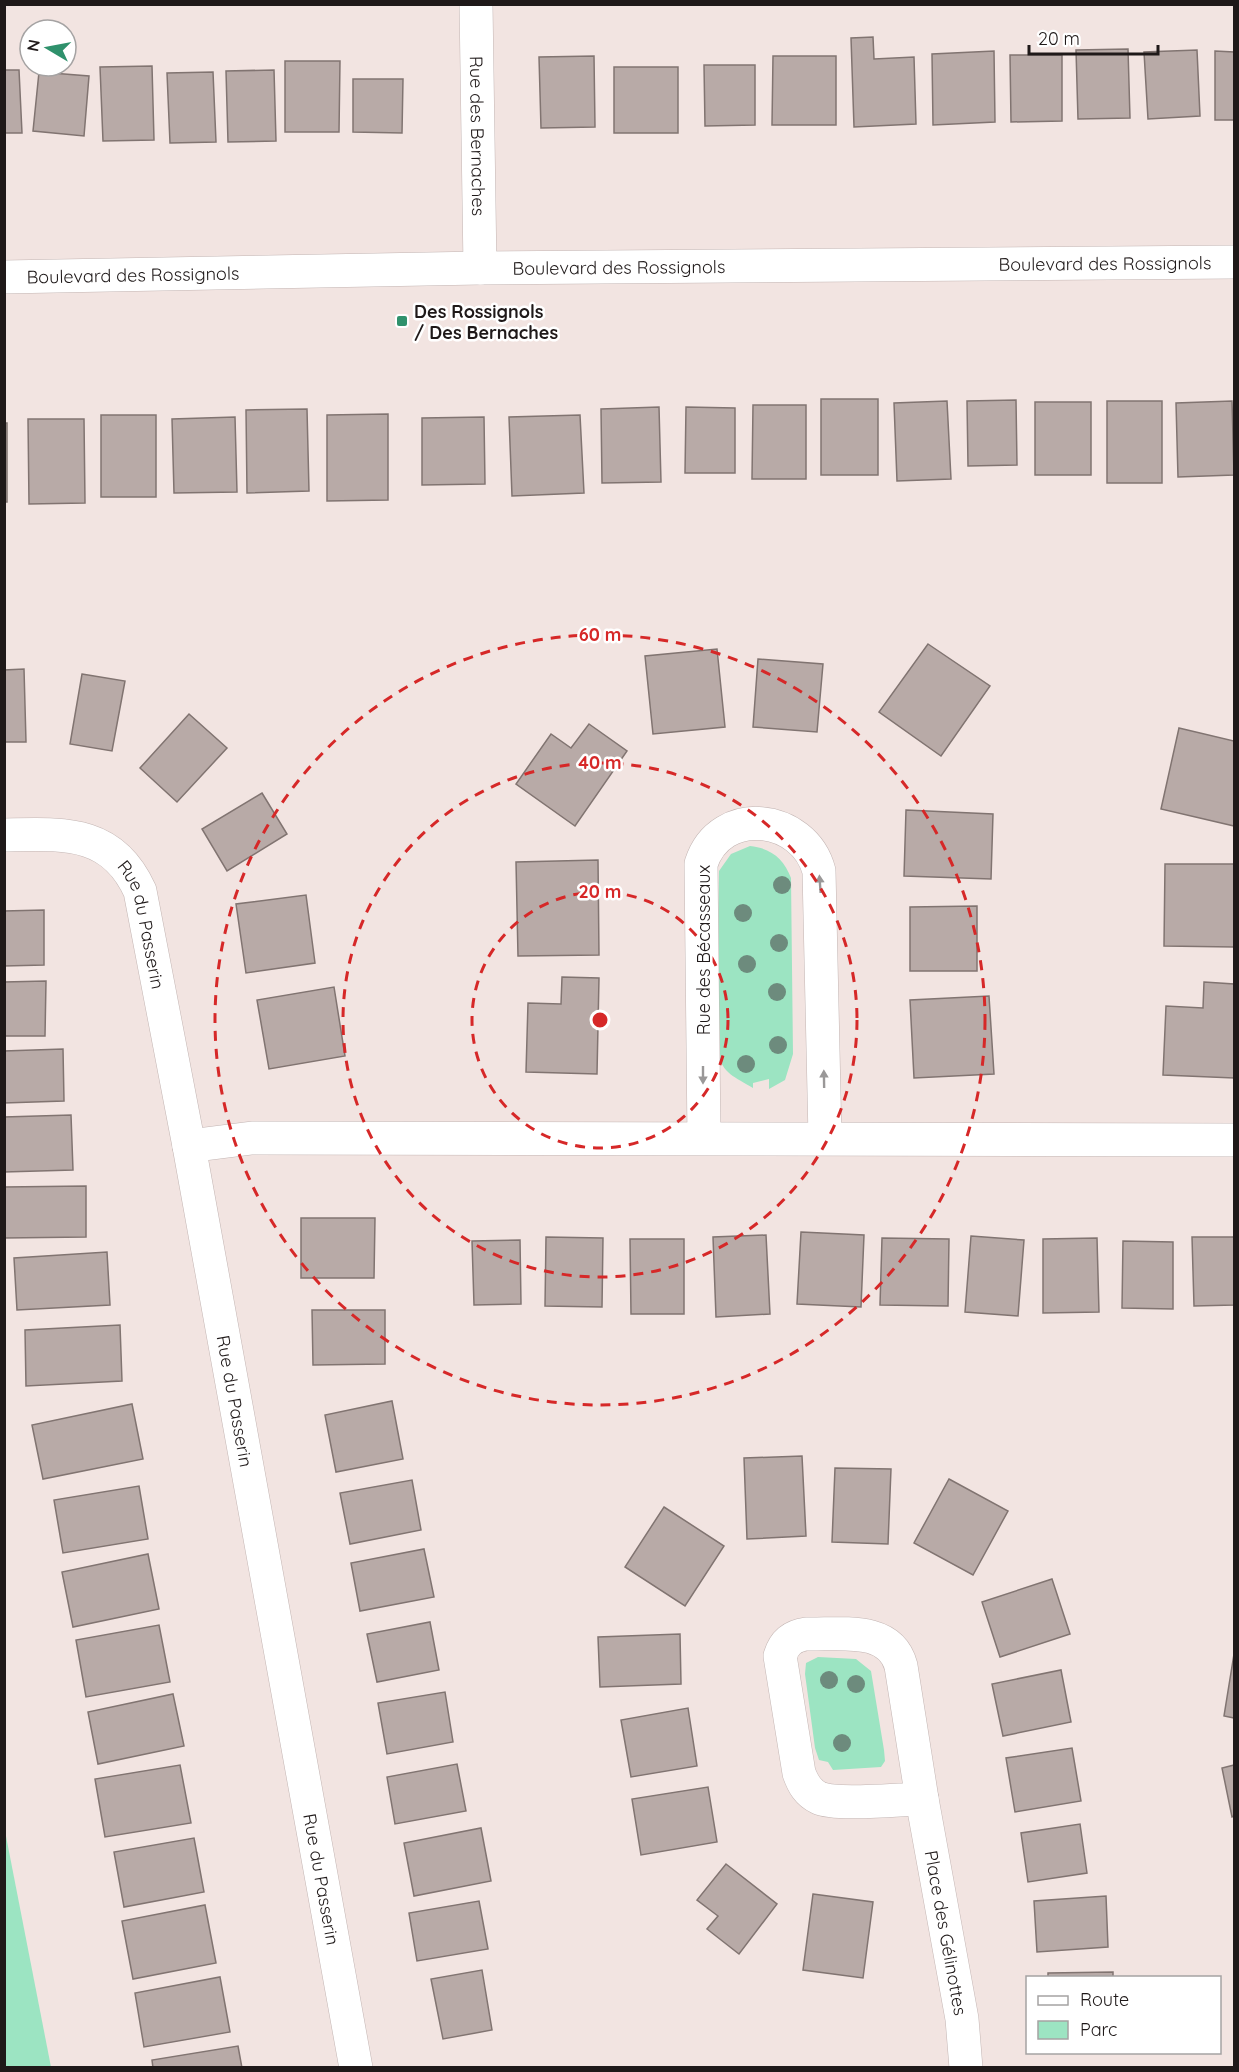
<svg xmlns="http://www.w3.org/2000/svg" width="1239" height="2072" font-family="Quicksand,sans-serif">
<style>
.green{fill:#9ce4c2}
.building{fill:#b8aaa7;stroke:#817471;stroke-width:1.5}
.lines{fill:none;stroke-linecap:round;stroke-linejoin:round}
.minor-casing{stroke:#c3b5b3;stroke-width:34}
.minor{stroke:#fff;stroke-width:33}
.tree{fill:#6d8b7d}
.oneway{fill:#9a9898}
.ring{fill:none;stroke:#d62828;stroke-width:3;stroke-dasharray:10 8}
.poi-dot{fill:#2f916c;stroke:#fff;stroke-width:2}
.labels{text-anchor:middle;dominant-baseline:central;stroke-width:5;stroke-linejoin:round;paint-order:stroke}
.street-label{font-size:18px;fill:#1f1919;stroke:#fff}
.poi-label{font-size:18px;font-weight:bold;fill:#1f1919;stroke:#fff;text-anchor:start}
.centre{fill:#d62828;stroke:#fff;stroke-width:3}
.ring-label{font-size:18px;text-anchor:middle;font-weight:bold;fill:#d62828;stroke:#fff;stroke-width:5;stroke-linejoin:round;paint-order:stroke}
</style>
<rect width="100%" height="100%" fill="#f2e4e1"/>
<g class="green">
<path d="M750,846c21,2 34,13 41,32l2,176 -8,26 -16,9v-10l-16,4v5c-18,-11 -30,-14 -36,-36l2,-181 12,-17z"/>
<path d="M818,1657l38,2 15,12 13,79 1,11 -4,6 -48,3 -5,-8 -9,-2 -4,-12 -10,-74 1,-11z"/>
<path d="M4,1831h1l46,236h-46z"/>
</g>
<g class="building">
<path d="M873,37l1,22 40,-2 2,67 -62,3 -3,-89z"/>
<path d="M1128,49l2,69 -52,1 -2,-69z"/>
<path d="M1197,50l3,66 -52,3 -4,-67z"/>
<path d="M994,51l1,71 -62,3 -1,-71z"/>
<path d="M1215,51l19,1v68h-19z"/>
<path d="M1010,55h52v66l-51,1z"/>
<path d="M594,56l1,71 -54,1 -2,-71z"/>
<path d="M773,56h63v69h-64z"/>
<path d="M285,61h55l-1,71h-54z"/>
<path d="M704,65h51v60l-50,1z"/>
<path d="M152,66l2,74 -51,1 -3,-74z"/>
<rect x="614" y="67" width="64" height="66"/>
<path d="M4,70h15l3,63h-18z"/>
<path d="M274,70l2,71 -48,1 -2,-71z"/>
<path d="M39,72l50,4 -5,60 -51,-5z"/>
<path d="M213,72l3,70 -46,1 -3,-70z"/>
<path d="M353,79h50l-1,54 -49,-1z"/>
<rect x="821" y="399" width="57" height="76"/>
<path d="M1016,400l1,65 -49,1 -1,-65z"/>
<path d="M947,401l4,78 -54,2 -3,-78z"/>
<rect x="1107" y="401" width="55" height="82"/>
<path d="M1232,401l2,74 -56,2 -2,-74z"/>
<rect x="1035" y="402" width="56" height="73"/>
<path d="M753,405h53v74h-54z"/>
<path d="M659,407l2,75 -59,1 -1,-74z"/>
<path d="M686,407l49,1v65h-50z"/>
<path d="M307,409l2,82 -62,2 -1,-83z"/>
<path d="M388,414v86l-61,1v-86z"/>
<rect x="101" y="415" width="55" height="82"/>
<path d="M580,415l4,78 -72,3 -3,-79z"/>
<path d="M235,417l2,75 -63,1 -2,-74z"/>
<path d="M484,417l1,67 -63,1v-67z"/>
<path d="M28,419h56l1,84 -56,1z"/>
<rect x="4" y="423" width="3" height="79"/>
<path d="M928,644l62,42 -49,70 -62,-44z"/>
<path d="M717,649l8,78 -72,7 -8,-78z"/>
<path d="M758,659l65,5 -6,68 -64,-5z"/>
<path d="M24,669l2,73h-22v-72z"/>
<path d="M82,674l43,7 -13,70 -42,-7z"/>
<path d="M189,714l38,34 -50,54 -37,-34z"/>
<path d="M589,724l38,27 -52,75 -59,-42 35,-50 20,14z"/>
<path d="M1179,728l55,13v85l-73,-17z"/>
<path d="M262,793l25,41 -60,37 -25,-42z"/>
<path d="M906,810l87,4 -2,65 -87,-3z"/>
<path d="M598,860l1,95 -81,1 -2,-94z"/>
<path d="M1165,864h69v83l-70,-1z"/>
<path d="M306,895l9,68 -69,10 -10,-69z"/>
<path d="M977,906v65h-67v-64z"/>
<path d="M44,910v55l-40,1v-55z"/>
<path d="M562,977l37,1 -2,96 -71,-2 2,-69 33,1z"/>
<path d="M46,981l-1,55h-41v-54z"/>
<path d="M1204,982l30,2v94l-71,-3 3,-69 37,2z"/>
<path d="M334,987l11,69 -76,13 -12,-69z"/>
<path d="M989,996l5,78 -80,4 -4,-78z"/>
<path d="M63,1049l1,52 -60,2v-52z"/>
<path d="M71,1115l2,55 -69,2v-55z"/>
<path d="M86,1186v51l-82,1v-51z"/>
<path d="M301,1218h74l-1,60h-73z"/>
<path d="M801,1232l63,3 -3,72 -64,-3z"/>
<path d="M766,1235l4,79 -54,3 -3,-80z"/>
<path d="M971,1236l53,4 -6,76 -53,-4z"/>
<path d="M546,1237l57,1 -1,69 -57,-1z"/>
<path d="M1192,1237h42v68l-40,1z"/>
<path d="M882,1238l67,1 -1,67 -68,-1z"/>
<path d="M1097,1238l2,74 -56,1v-74z"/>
<path d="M630,1239h54v75h-53z"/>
<path d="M520,1240l1,64 -47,1 -2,-64z"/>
<path d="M1123,1241l50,1v67l-51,-1z"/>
<path d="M107,1252l3,53 -93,5 -3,-52z"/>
<path d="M312,1310h73v54l-72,1z"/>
<path d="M120,1325l2,56 -96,5 -1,-56z"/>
<path d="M392,1401l11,58 -67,13 -11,-57z"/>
<path d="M132,1404l11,55 -100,20 -11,-54z"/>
<path d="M802,1456l4,80 -59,3 -3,-81z"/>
<path d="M835,1468l56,1 -3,75 -56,-2z"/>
<path d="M949,1479l59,32 -35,64 -59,-32z"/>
<path d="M412,1480l9,50 -71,14 -10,-51z"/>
<path d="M139,1486l9,53 -85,14 -9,-53z"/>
<path d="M664,1507l60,39 -39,60 -60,-39z"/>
<path d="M424,1549l10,48 -74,14 -9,-48z"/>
<path d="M148,1554l11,55 -86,18 -11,-55z"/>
<path d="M1052,1579l18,55 -70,23 -18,-55z"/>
<path d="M430,1622l9,48 -62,12 -10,-48z"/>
<path d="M159,1625l11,57 -84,15 -10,-57z"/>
<path d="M680,1634l1,50 -81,3 -2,-50z"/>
<path d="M1234,1654v64l-10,-2z"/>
<path d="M1061,1670l10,52 -68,14 -11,-52z"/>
<path d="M445,1692l8,50 -66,12 -9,-51z"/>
<path d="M173,1694l11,52 -86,18 -10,-52z"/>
<path d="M688,1708l9,58 -66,11 -10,-57z"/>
<path d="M1072,1748l9,53 -66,11 -9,-54z"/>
<path d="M457,1764l9,47 -71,13 -8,-47z"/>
<path d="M180,1765l11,58 -86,14 -10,-58z"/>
<path d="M1234,1765v51l-2,1 -10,-49z"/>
<path d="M708,1787l9,55 -76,13 -9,-56z"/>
<path d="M1080,1824l7,49 -59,9 -7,-49z"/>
<path d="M481,1828l10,53 -77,15 -10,-53z"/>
<path d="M194,1838l10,54 -80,15 -10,-55z"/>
<path d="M726,1864l51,40 -38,50 -32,-25 11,-13 -21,-16z"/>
<path d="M813,1894l60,8 -10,76 -60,-8z"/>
<path d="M1106,1896l2,51 -71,5 -3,-51z"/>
<path d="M479,1901l9,48 -71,12 -8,-48z"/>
<path d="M205,1905l11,58 -83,16 -11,-58z"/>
<path d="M482,1970l10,60 -49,9 -12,-60z"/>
<path d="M1113,1972v6h-65v-5z"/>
<path d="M220,1977l10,55 -86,15 -9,-54z"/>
<path d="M238,2046l4,22h-89l-1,-8z"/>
</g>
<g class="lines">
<g class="minor-casing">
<g id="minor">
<path id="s1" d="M476,4l4,264"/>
<path id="s2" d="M4,277l476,-9 754,-6"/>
<path id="s3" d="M4,835c59,-1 108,-6 136,56l49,255 167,922"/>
<path d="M704,1138l-3,-274c19,-60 103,-50 118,7l6,267"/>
<path d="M189,1146l63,-8 982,2"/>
<path d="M806,1634c33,1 84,-9 95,32l21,133c-24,0 -84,7 -103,-1 -11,-5 -16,-14 -20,-25l-19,-117c4,-13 12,-20 26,-22z"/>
<path id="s4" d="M922,1799l40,220 4,49"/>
</g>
</g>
<use href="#minor" class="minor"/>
</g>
<g class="tree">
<circle cx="782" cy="885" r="9"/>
<circle cx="743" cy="913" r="9"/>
<circle cx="779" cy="943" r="9"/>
<circle cx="747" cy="964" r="9"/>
<circle cx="777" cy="992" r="9"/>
<circle cx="778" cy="1045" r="9"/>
<circle cx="746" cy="1064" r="9"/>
<circle cx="829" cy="1680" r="9"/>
<circle cx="856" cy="1684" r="9"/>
<circle cx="842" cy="1743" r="9"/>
</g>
<defs><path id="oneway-solid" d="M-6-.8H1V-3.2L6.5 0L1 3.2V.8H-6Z" transform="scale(1.5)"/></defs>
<g class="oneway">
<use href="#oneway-solid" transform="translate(820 884) rotate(-94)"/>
<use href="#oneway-solid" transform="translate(703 1075) rotate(90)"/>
<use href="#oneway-solid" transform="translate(824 1079) rotate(-91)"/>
</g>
<g class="ring">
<circle cx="600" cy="1020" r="128"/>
<circle cx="600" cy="1020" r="257"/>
<circle cx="600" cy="1020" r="385"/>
</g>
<rect class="poi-dot" x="396" y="315" width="12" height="12" rx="3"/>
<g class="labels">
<g class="street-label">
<text stroke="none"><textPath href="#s1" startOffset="132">Rue des Bernaches</textPath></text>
<text stroke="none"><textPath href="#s2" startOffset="1101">Boulevard des Rossignols</textPath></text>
<text stroke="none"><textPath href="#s2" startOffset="615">Boulevard des Rossignols</textPath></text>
<text stroke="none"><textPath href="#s2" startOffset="129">Boulevard des Rossignols</textPath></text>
<text stroke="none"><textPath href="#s3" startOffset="192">Rue du Passerin</textPath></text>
<text transform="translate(703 950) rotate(-90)">Rue des Bécasseaux</text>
<text stroke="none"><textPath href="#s3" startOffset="678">Rue du Passerin</textPath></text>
<text stroke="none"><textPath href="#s3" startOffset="1164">Rue du Passerin</textPath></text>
<text stroke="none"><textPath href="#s4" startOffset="136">Place des Gélinottes</textPath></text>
</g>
<g class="poi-label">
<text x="414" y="311">Des Rossignols<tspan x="414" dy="21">/ Des Bernaches</tspan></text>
</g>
</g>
<circle cx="600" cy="1020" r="9" class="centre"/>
<g class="ring-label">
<text x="600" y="641">60 m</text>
<text x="600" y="769">40 m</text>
<text x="600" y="898">20 m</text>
</g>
<rect width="1239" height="2072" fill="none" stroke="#1f1919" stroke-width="12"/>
<rect x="1026" y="1976" width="195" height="78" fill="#ffffff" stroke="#a5a3a3" stroke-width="1.5"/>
<rect x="1038" y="1996" width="30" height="9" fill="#ffffff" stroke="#a5a3a3" stroke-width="1.5"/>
<text x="1080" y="2006" font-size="18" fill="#1f1919">Route</text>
<rect x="1038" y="2021" width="30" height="18" fill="#9ce4c2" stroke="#a5a3a3" stroke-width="1.5"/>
<text x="1080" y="2036" font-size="18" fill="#1f1919">Parc</text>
<g transform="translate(48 48) rotate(280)"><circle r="28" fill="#ffffff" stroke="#a5a3a3" stroke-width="1.5"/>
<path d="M0-4.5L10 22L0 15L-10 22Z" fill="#2f916c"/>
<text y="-9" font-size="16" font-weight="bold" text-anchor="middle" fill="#1f1919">N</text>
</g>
<path d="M1029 45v9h129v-9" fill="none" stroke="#1f1919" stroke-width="3"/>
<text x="1038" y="45" font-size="18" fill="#1f1919" stroke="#ffffff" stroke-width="4.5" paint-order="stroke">20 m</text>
</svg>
